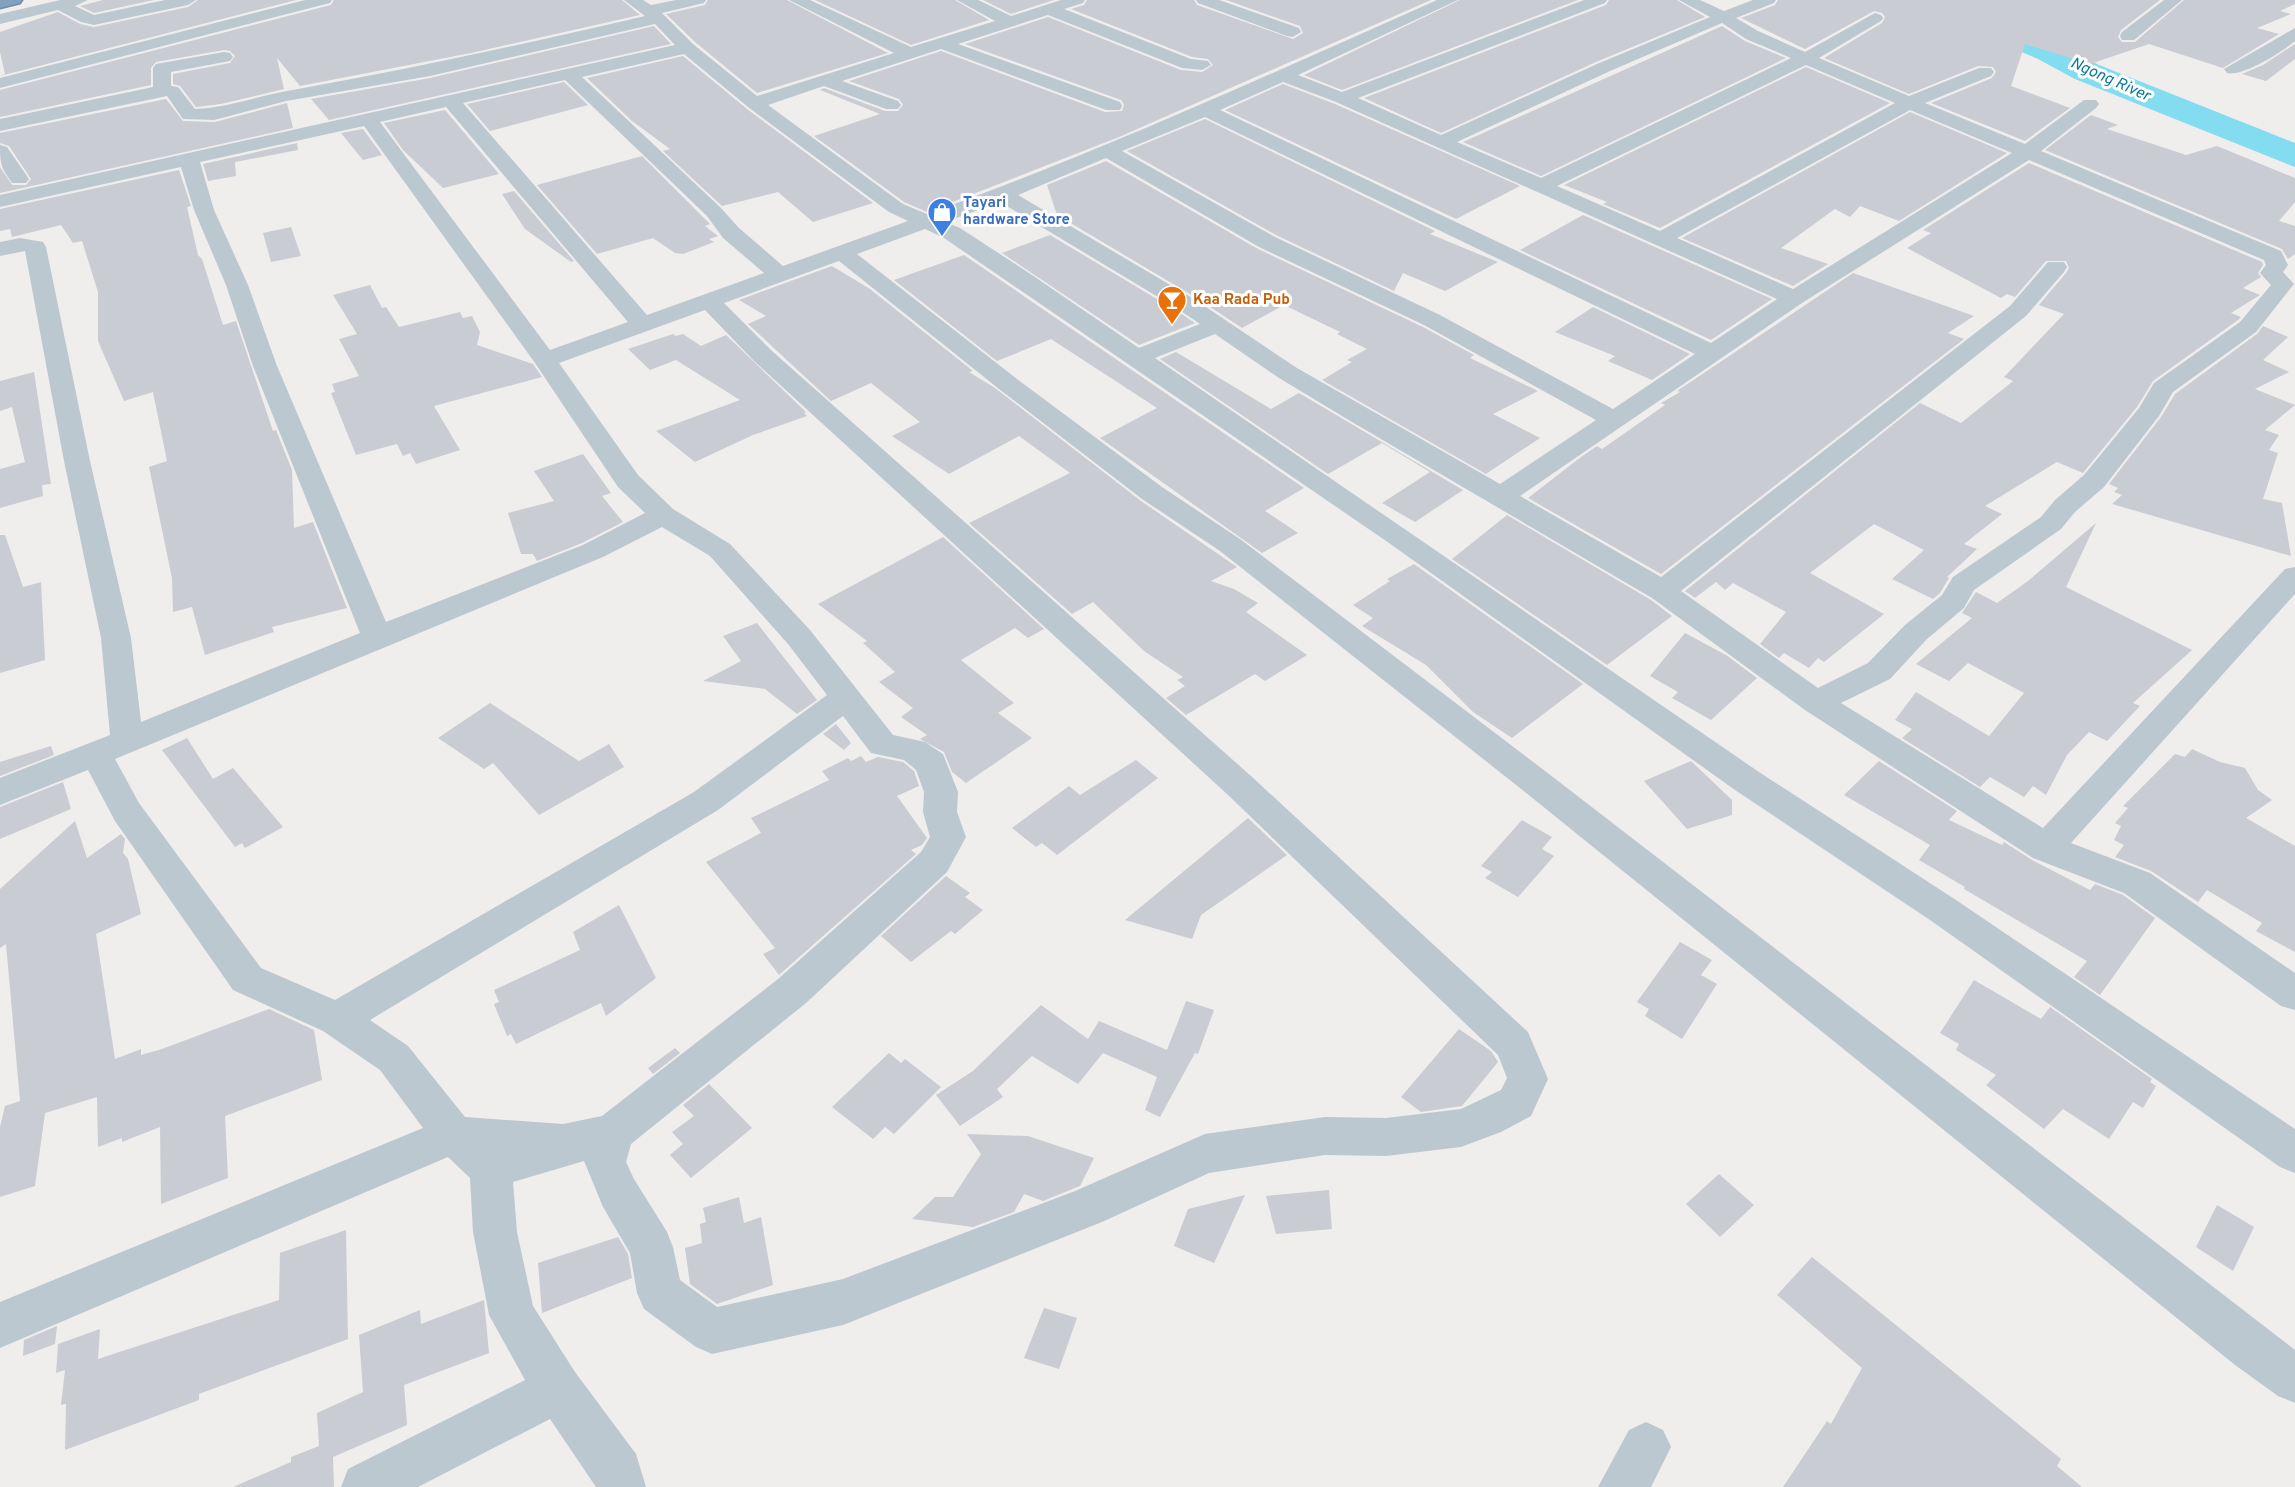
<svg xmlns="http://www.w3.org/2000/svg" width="2295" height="1487" font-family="Overpass,sans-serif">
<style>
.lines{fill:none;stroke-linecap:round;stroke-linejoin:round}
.river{fill:#83dcf0;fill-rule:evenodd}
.building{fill:#c9ccd2}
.highway-casing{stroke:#6d8caa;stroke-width:3}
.minor{fill:#bcc8d0;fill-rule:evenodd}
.highway{fill:#82a1bf;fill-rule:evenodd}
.labels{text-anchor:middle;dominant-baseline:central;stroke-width:6;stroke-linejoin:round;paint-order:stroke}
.far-shop-label{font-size:15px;font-weight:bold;fill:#366cbe;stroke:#fff;text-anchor:start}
.far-food-label{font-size:15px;font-weight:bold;fill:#c56008;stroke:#fff;text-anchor:start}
.far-water-label{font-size:16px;font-style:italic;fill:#077b96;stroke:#fff}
</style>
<rect width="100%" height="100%" fill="#f0eded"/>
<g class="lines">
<path class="river" d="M1910,0h41l109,45 39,20 196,78v24l-220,-88 -37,-20 -124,-53z"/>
</g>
<g class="building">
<path d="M103,0h51l-60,13 -14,-7z"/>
<path d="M198,0h98l-296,76 5,-2 -5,-22v-20l58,-20 22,12 14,3 94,-20z"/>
<path d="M334,0h288l18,15 -169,38 -171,33 -23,-28 7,31 -63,15 -25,3 -16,-21 -7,-2v-10l57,-11 5,-7 -5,-5 -6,-1 -68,12 -5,6v17l-151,32v-27l331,-85z"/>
<path d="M708,0h79l101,53 -131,40 -62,-51 -29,-28 39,-9z"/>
<path d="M815,0h140l34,20 -78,25z"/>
<path d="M983,0h71l-43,14z"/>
<path d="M1087,0h107l3,5 96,34 10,-6 -3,-7 -74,-26h205l-312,137 -192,75 -23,-10 -90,-66 66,-22 -60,-24 4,-2 61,23h13l5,-6 -4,-6 -50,-18 92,-30 164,61 17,-1 2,-6 -3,-5 -156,-56 83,-27 133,53 21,2 11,-7 -5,-6 -16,-2 -121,-48 13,-4z"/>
<path d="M1460,0h118l-236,90 -38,-15z"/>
<path d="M1609,0h68l28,17 -109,45 -155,71 -77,-35 242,-93z"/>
<path d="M1778,0h382l-39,30 -3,7 4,5h13l49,-42h111v4l-15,7 11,3 -34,14 22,6 -56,34 -74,-24 -59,20 -65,-20 -14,42 59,22 -45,33 -94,-38 61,-25 4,-6 -3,-5 -15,-1 -69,28 -85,-36 58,-35 3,-6 -3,-4 -8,-2 -69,38 -64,-31 34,-13z"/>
<path d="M654,26l17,18 -342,76 -18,-21 119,-21z"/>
<path d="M1722,26l23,15 41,17 -245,118 -78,-34z"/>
<path d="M2295,44v15l-29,22 -24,-7 21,-9z"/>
<path d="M683,56l64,53 126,94 -60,19 -35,-30 -56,14 -59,-55 7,-2 -38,-28 -45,-43z"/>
<path d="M1806,67l84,36 -230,125 -57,-24 4,-2 -43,-17z"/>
<path d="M564,82l24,23 -98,26 -23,-27z"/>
<path d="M1283,84l52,20 185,82 -64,33 -231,-109z"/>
<path d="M166,99l17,22 32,1 72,-19 6,25 -293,65v-26l12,18h14l5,-6 -22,-33 -9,-3v-10z"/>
<path d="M445,110l54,64 -56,14 -40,-38 -19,-27z"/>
<path d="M1910,112l97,41 -108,68 -39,-15 -10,11 -15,-8 -54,39 47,16 -35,22 -111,-48z"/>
<path d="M2091,115l27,10 -11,4 79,26 31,-9 78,32v24l-16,19 16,5v28l-7,5 -6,-10 -237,-99z"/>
<path d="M1205,119l230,112 -5,3 68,28 -53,29 -42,-18 -9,18 -118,-56 -149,-84z"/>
<path d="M363,129l19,26 -19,5 -22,-27z"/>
<path d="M297,143l1,7 -63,12 1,14 -28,5 -5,-17z"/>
<path d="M642,156l68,68 -5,2 13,10 -9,3 5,3 -31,12 -8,-1 -22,-15 -56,16 -60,-69z"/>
<path d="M1106,161l152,88 165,78 51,28 -4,3 68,33 -45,23 47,24 -54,36 -164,-94 30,-18 -5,-2 20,-11 -30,-15 3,-2 -56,-27 -42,23 -47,-31 -138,-82 -10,-30z"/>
<path d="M2029,163l233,99 1,3 -5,8 3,4 -18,11 17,7 -29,18 10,4 -3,3 -85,61 -16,26 -54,66 -26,-11 -72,44 17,8 -38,30 13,5 -30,28 2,1 -9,15 -7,6 -41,-20 32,-29 -50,-26 -64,49 74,41 -60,48 -6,-4 -9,10 -25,-15 -5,5 -19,-14 26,-32 -53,-29 -8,7 -9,-8 -21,16 -10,-7 235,-188 41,20 52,-42 -9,-4 60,-63 -25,-9 27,-32 3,-5 -3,-7h-20l-31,36 -8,-3 -6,4 -94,-50 24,-15 -8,-3z"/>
<path d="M179,170l12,36 -4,1 11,48 4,4 21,66 13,-4 37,110 3,-1 16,40 2,58 19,-6 34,86 -75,19 2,5 -69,23 -13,-48 -19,5 -1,-34 -23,-111 18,-6 -14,-69 -29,9 -26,-60v-49l-16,-51 -9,2 -12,-18 -49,12 -2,-8 -10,2v-22z"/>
<path d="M514,191l60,70 -3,1 -46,-33 -23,-35z"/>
<path d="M1583,215l189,84 -61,41 -191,-90z"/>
<path d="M291,227l10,29 -30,6 -8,-29z"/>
<path d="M1050,235l127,76 18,12 -56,22 -137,-92z"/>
<path d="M964,255l340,233 -39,23 33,22 -36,20 -162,-115 57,-30 -106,-69 -54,22 -103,-81z"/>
<path d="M832,266l38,23 103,82 -4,1 26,16 146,113 96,66 -26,14 23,8 24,14 -12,9 61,43 -42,26 -10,-7 -69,41 -20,-17 19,-12 -8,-6 6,-3 -39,-26 -51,-49 -21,12 -103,-91 101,-50 -51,-37 -70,38 -57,-38 28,-14 -49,-39 -40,18 -83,-77 18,-8 -27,-16z"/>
<path d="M1853,273l121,43 -26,17 16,6 -303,235 -133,-76 53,-41 16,-11 5,3 63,-44 -4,-2 19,-11 -3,-1z"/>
<path d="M370,285l12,23 4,-1 13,20 61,-15 3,6 9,-2 8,16 -3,13 56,19 9,13 -108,29 26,44 -44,14 -6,-11 -7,3 -6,-12 -41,11 -25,-62 4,-1 -3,-8 27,-8 -20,-37 18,-5 -24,-39z"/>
<path d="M1593,307l97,47 -38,26 -44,-19 7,-5 -60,-24z"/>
<path d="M2263,326l25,11 -25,23 26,12 -34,17 40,16 -30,25 14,5 -10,15 9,3 -15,46 19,4 9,53 -179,-52 10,-9 -8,-3 4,-4 -9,-4 52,-67 14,-23 82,-60z"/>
<path d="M673,334l3,2 7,-2 18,12 25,-11 80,77 -2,1 3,3 -54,19 -58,27 -39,-31 84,-31 -64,-40 -26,10 -22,-21z"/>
<path d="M1176,352l95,57 28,-16 164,97 -48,32 -33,-19 48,-31 -48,-29 -54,31 -168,-115z"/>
<path d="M34,372l17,112 -9,1 1,11 -43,12v-39l25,-7 -13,-55 -12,4v-30z"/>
<path d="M583,454l28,39 -9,3 21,26 -41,21 -45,18 -4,-7h-12l-13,-41 46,-12 -20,-30z"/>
<path d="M1507,515l144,85 21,16 -65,49 -155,-106z"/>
<path d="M2096,523l-30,64 126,63 -59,53 7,3 -33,35 -18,-9 -22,23 -21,40 -13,-9 -9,11 -34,-20 -10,10 -78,-49 10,-9 -17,-9 21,-28 73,44 35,-43 -56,-30 -19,18 -33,-17 56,-46 -10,-5 14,-21 21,11 31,-22z"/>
<path d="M0,535h5l18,52 18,-5 4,78 -45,13z"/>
<path d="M943,537l101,92 -16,9 -13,-10 -54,32 53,43 -16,10 34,25 -66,45 -14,-11 -8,-20 -24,-13 7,-4 -26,-18 12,-9 -34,-26 16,-10 -32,-29 4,-2 -49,-37z"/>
<path d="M1414,564l169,120 -71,54 -39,-26 -47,-47 -64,-39 11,-8 -20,-13 37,-24 -3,-2z"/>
<path d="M757,623l60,77 -20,14 -32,-25 -62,-8 38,-20 -18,-25z"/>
<path d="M1685,633l41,22 31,23 -46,42 -39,-22 6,-6 -28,-16z"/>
<path d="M490,703l89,58 30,-17 15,23 -85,48 -46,-52 -9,6 -46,-31z"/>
<path d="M836,724l15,19 -7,7 -21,-16z"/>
<path d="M187,738l26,41 20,-11 50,59 -38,21 -3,-5 -7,4 -73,-97z"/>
<path d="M51,746l3,9 -54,21v-14z"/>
<path d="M2192,749l28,13 25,6 13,22 14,10 -26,18 49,28v106l-39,-21 6,-8 -55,-33 -9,12 -47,-31 -36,-14 9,-12 -10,-5 7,-14 -6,-3 13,-15 -5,-2 52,-52 10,3z"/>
<path d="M861,756l5,6 12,-5 25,5 11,9 5,15 -22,10 30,42 -5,7 -11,5 5,4 -137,121 -16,-21 12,-6 -69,-86 55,-29 -10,-15 78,-38 -7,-9 26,-13 3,3z"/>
<path d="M1136,760l22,18 -101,77 -15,-12 -6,4 -24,-19 57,-42 11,9z"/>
<path d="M1691,761l41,39v15l-45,14 -43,-48z"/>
<path d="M1879,761l78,50 -8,9 53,25 2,-3 28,18 58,30 5,-6 28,11 32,23 -55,77 -26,-18 13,-16 -123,-72 1,-2 -46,-27 11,-15 -86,-50z"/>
<path d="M63,782l8,27 -71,30v-32z"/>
<path d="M1248,818l39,37 -86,60 -9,24 -67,-19z"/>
<path d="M1522,820l30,17 -10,12 12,7 -36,41 -33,-19 7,-6 -11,-6z"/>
<path d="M75,821l12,37 34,-24 4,5 -2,14 5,6 13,55 -45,20 19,125 26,-10v6l21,-6 107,-40 45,21 8,50 -97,36 3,62 -67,26 -1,-77 -38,15v-4l-24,9 -1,-50 -52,16 -10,73 -35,11v-70l5,-21 15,-5 -14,-157 -6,4v-59z"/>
<path d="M946,876l24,17 -5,4 18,13 -28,24 -4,-3 -40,31 -30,-26z"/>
<path d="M619,905l37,73 -50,38 -5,-13 -85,41 -5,-10 -4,2 -13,-32 5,-2 -5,-12 86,-40 -7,-18z"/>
<path d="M1680,942l32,18 -11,15 16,9 -35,55 -37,-23 4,-7 -12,-7z"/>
<path d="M1974,980l67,39 9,-12 102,72 -2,3 6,4 -13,22 -10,-6 -24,37 -46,-30 -19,20 -58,-44 10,-10 -40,-25 3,-6 -19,-11z"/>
<path d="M1186,1001l28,9 -16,44 -3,-1 -35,64 -15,-7 12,-33 -54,-24 -25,31 -46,-28 -35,33 6,8 -43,29 -24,-31 37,-24 68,-66 47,34 11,-18 68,29z"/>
<path d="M1459,1029l32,22 7,11 -36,44 -41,6 -20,-15z"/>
<path d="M675,1048l5,5 -27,21 -5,-6z"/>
<path d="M889,1053l12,10 4,-4 36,28 -47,47 -9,-7 -12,12 -41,-32z"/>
<path d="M709,1084l43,44 -61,50 -21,-23 13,-11 -11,-12 22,-16 -11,-11z"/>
<path d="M967,1134l61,2 66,22 -14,28 -37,15 -19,-7 -10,18 -41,15 -61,-8 23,-22h18l28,-43z"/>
<path d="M1719,1174l35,31 -34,32 -34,-33z"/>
<path d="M1329,1190l3,39 -56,5 -10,-38z"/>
<path d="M1245,1195l-31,68 -40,-17 14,-37z"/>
<path d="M739,1197l5,26 17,-6 12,68 -56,19 -27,-20 -5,-36 17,-5 -2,-19 6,-2 -3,-14z"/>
<path d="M2217,1205l37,22 -21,44 -37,-24z"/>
<path d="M346,1230l2,109 -149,55v6l-134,50 1,-46 -5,1 4,-35 -9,3 2,-29 42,-15 -2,30 181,-59 1,-47z"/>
<path d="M618,1237l10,17 4,24 -90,35 -4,-50z"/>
<path d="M1812,1257l249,202 -4,7 25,21h-299l44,-66 4,3 31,-56 -85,-73z"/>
<path d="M484,1300l5,53 -85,32 3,40 -74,32 1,30h-101l58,-25v-5l28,-11 -2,-33 46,-21 -4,-57 61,-25 1,14z"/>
<path d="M1044,1308l33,10 -18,51 -35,-11z"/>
<path d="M57,1326l-2,18 -32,12 1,-16z"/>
</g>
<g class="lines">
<g class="highway-casing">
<path id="highway" d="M0,0h22l-2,3 -20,5z"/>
</g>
<g class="minor">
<path d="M60,0h28l-13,6 19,9 71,-15h31l-8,5 -94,20 -13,-3 -23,-12 -58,14v-10z"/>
<path d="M305,0h27l-2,3 -330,85v-10z"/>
<path d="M624,0h19l8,5 25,-5h30l-2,3 -42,10 31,31 64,52 137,-43 -105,-53h21l101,47 84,-26 -38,-21h21l33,16 50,-16h24l-2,3 -19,6 127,50 17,2 3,4 -9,5 -20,-2 -134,-53 -90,29 162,58 2,4 -2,4h-14l-165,-61 -99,32 56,20 3,4 -3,4h-12l-62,-23 -56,19 135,99 24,10c173,-62 341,-139 510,-214h21l-160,75 44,17 242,-92h23l-2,3 -247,95 83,37 156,-71 113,-47 -31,-17h21l24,11 29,-11h23l-2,3 -38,15 22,13 47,21 70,-39 6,2 2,3 -2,3 -62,37 90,38 70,-28h12l3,4 -3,4 -66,27 100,41 59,-44h12l3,4 -3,4 -55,43 240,100 7,14 -5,7 11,12 -38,48 -83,60 -14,24 -55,71 -29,25 -14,17 -87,61 -10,18 -37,31 -37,40 -49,24 202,125 242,-259 10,-2v27l-224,249 79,30 145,100v37l-14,-4 -157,-113 -91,-35 -228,-148 -153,-112 -300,-176 -73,-44 -64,-44 -60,24 604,414 197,128 339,229v44l-15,-6 -350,-247 -195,-130 -346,-247 -445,-305 -19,-9 -68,25 160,125 145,108 78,52 309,235 746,576v53l-17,-7 -43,-31 -710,-573 -305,-241 -78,-52 -143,-110 -160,-128 -115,42 48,48 479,425 277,256 20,47 -17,37 -30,16 -40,15 -75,9 -61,-1 -116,18 -107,49 -259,103 -131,29 -16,-7 -52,-38 -7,-16 -7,-40 -27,-46 -19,-46 -71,21 4,50 16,74 42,66 61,82 10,33h-50l-46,-68 -132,68h-77l7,-18 177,-89 -36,-65 -16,-83 -3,-54 -22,-21 -448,191v-46l423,-174 -43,-58 -57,-39 -90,-41 -118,-169 -27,-51 -88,35v-27l110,-43 -9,-97 -37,-177 -39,-210 -25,5v-14l20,-4 23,4 3,5 44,214 41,177 10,84 219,-89 -107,-267 -27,-81 -32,-75 -13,-43 -181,40v-12l675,-150 -20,-21 -225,52 -144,25 -72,19 -31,-1 -16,-23 -167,35v-12l153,-32v-19l3,-4 68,-12 6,1 3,4 -3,4 -59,11v14l7,1 17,22c35,-1 68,-15 103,-20 117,-21 231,-46 347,-73zM1722,23l24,16 45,19 -250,120 -84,-36 153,-71zM684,54l64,53 141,105 19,9 -125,45 -44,-38 -18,-20 -139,-131zM1806,65l89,38 -235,128 -103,-45zM565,80l142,136 16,22 41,35 -117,42 -184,-212zM1283,82l53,20 441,197 -66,44 -491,-233zM446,107l182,215 -78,28 -170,-228zM1910,110l102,43 -219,136 -116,-51zM1205,117l490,237 -82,55 -173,-94 -165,-78 -153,-86zM364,126l171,237 83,124 27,26 -62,32 -197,77 -109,-256 -29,-81 -34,-75 -14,-48zM1106,158l153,89 165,78 172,95 -96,64 -203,-116 -103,-69 -176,-104zM2029,160l235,100 2,5 -6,8 11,12 -31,37 -86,61 -15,25 -55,67 -29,25 -14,17 -88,60 -11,18 -37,30 -37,38 -50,25 -137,-97 345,-275 38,-44 3,-5 -3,-5h-16l-38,44 -349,271 -141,-81 282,-193zM1000,202l178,107 22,15 -61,24 -110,-75 -69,-45 -15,-6zM705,310l49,51 473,433 271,261 9,23 -6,12 -40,19 -75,9 -61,-1 -120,17 -130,57 -232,88 -126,28 -37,-27 -7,-33 -6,-15 -33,-53 -8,-17 5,-18 175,-141 141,-131 19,-35 -9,-25 1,-20 -15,-38 -18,-12 -32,-7 -83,-105 -80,-86 -57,-35 -35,-34 -79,-112zM662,527l48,29 78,88 39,51 -133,97 -359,208 -74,-32 -122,-165 -24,-44 488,-202zM843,716l28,37 33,7 12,10 8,22 -1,20 7,25 -9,15 -143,127 -176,137 -39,8 -98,-7 -57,-71 -38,-26 348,-210z"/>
<path d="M1196,0h23l80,28 2,4 -8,5 -6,-1 -89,-33z"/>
<path d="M2164,0h18l-48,40h-12l-2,-4 2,-4z"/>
<path d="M2295,28v13c-13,11 -53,36 -68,32l-3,-4z"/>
<path d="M0,145l7,2 22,32 -3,4h-14c-11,-15 -12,-19 -12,-38z"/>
<path d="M1646,1422l17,8 8,17 -20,40h-53l31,-57z"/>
</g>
<use href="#highway" class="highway"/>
</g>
<defs>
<g id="shop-pin" transform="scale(1.5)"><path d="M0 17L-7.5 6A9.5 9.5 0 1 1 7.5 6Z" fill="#3f7fe0" stroke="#fff"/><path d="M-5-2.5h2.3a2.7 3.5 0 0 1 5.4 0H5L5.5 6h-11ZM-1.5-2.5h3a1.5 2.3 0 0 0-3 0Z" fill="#fff"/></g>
<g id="bar-pin" transform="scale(1.5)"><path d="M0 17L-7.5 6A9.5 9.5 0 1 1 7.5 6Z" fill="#e8710a" stroke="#fff"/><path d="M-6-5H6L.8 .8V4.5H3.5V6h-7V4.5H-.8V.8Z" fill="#fff"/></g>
</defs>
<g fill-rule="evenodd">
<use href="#shop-pin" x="942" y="212"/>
<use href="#bar-pin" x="1172" y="300"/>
</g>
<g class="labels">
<g class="far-shop-label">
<text x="963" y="203">Tayari<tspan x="963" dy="17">hardware Store</tspan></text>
</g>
<g class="far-food-label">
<text x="1193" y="300">Kaa Rada Pub</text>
</g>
<g class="far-water-label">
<text transform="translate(2110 80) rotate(24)">Ngong River</text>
</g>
</g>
</svg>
